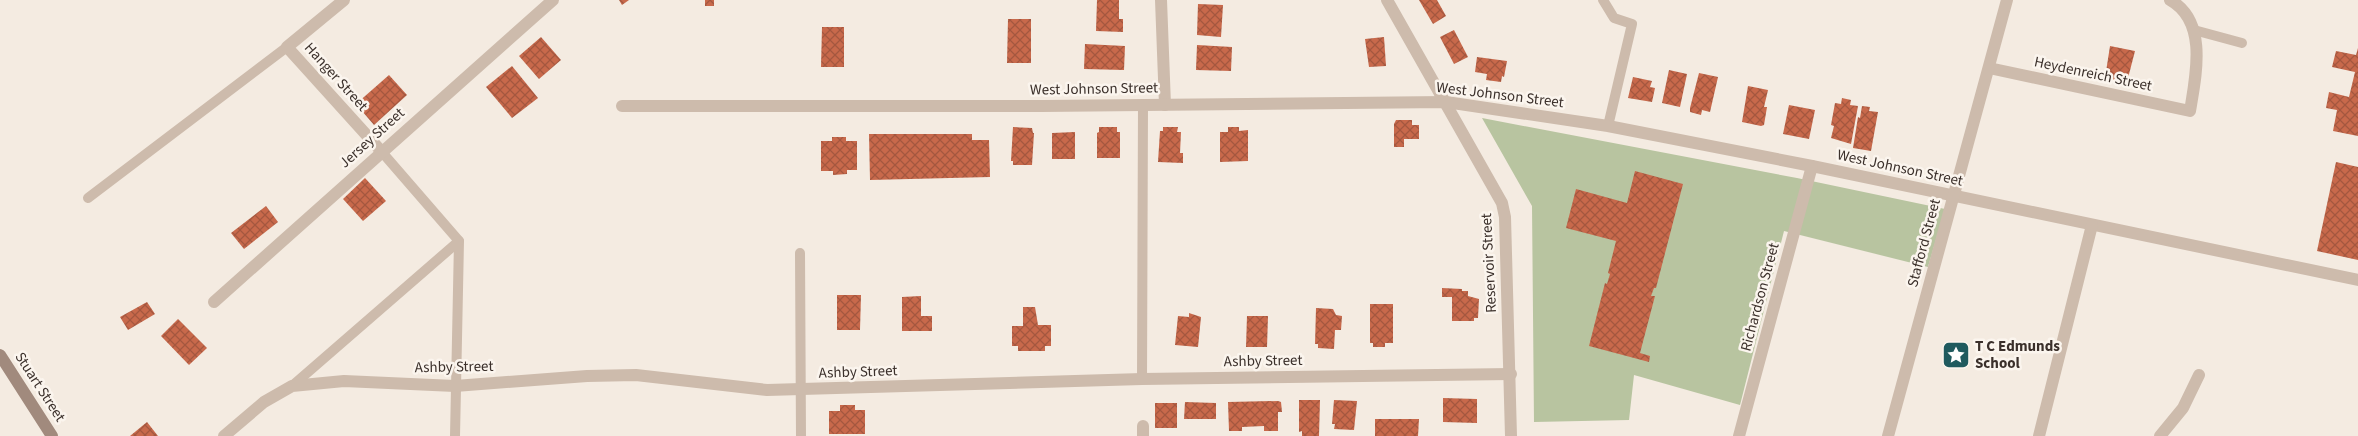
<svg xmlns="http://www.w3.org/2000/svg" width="2358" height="436" font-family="'Source Sans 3',sans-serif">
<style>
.park{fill:#b8c4a0}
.building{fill:url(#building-cross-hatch)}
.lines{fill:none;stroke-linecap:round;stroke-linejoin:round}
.lane{stroke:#cdbbac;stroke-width:10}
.street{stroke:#cdbbac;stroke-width:12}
.secondary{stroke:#a18a7d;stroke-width:12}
.labels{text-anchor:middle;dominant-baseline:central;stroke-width:5;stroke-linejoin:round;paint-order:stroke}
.street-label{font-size:15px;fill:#3b302b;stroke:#fbf5ee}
.poi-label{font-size:15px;font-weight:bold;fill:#3b302b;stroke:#fbf5ee;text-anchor:start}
</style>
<defs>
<pattern id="building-cross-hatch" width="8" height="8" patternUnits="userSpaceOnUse" patternTransform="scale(1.25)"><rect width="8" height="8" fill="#c8694b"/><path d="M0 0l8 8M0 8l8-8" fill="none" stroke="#a4573f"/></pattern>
</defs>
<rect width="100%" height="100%" fill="#f4ebe1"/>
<path class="park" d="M1482,118l315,60 148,31 -17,58 -144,-36 -44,174 -106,-30 -5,45 -95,2 -2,-216z"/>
<g class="building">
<path d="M619,0h10l-7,5z"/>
<rect x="705" y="0" width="9" height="6"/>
<path d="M1097,0h22v19h4v13l-27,-1z"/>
<path d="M1419,0h18l9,16 -13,8z"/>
<path d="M1198,4l25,1 -2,32 -24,-2z"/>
<path d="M1008,19h23v44h-24z"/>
<path d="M822,27h22v40h-23z"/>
<path d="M1454,30l14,27 -14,7 -14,-27z"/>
<path d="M541,37l20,23 -22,19 -20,-23z"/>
<path d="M1384,37l2,29 -17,1 -4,-28z"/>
<path d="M1085,44l40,2 -1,24 -40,-1z"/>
<path d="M1197,45l35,2 -1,24 -35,-1z"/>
<path d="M2110,46l25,5 -8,31 -22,-4z"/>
<path d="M2358,48v88l-25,-5 4,-21 -11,-2 3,-16 20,5 6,-25 -23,-5 4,-16 20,4z"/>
<path d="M1477,57l30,4 -3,16 -2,-1 -1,6 -15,-2 1,-6 -12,-2z"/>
<path d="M512,66l26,32 -26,20 -26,-31z"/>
<path d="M1669,70l18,4 -7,33 -18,-4z"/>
<path d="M1699,73l19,4 -8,35 -8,-2 -1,5 -11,-3v-4z"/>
<path d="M389,75l18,20 -33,30 -18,-21z"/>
<path d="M1633,77l19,4 -2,6 5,1 -3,14 -24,-4z"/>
<path d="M1748,86l20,4 -4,17h3l-3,18 -3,1 -19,-4z"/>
<path d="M1842,98l9,2 -1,5 8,1 -7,38 -20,-6 3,-12 -3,-1 4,-22 6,1z"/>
<path d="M1789,105l26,5 -6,29 -26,-5z"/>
<path d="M1862,106l8,1 -1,4 9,1 -7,39 -18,-3 5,-31 2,1z"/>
<path d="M1396,120h16v5h7v14h-15v8h-10v-23z"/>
<path d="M1013,127l19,1 1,5h1l-2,32h-19v-4h-2z"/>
<path d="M1099,127h18v5h3v26h-23v-25l2,-1z"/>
<path d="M1163,127h15l-1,5h4l-1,21h3v10l-25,-1 2,-31h3z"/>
<path d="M1228,127h11v4l9,-1v31l-28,1v-30h8z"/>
<path d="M1075,132v27h-23v-26z"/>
<path d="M869,134h103v6h17l1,37 -120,3z"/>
<path d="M832,137h14v4h11v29h-10v4l-14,1v-4h-12v-30h11z"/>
<path d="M2336,162l22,5v93l-41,-9z"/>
<path d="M1635,171l48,13 -27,104h-2l-3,8h4l-15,57 10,3 -1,6 -60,-16 16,-63 2,1 3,-10 -2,-1 8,-32 -50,-13 10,-39 51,14z"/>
<path d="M365,178l21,23 -23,20 -20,-22z"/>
<path d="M266,206l12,16 -34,27 -13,-16z"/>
<path d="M1442,288l20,1v2h6v5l11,3 -1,19h-4v3h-22v-24h-10z"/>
<path d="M837,295h24l-1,35h-23z"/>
<path d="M921,296v20h11v15h-30v-34z"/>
<path d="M147,302l8,12 -27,16 -8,-13z"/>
<path d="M1370,304h23v39h-8v4h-12v-4h-3z"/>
<path d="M1023,307h12l3,18h13v21h-6v5h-27v-5h-6v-20h11z"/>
<path d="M1316,308l17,1 3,6 6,1 -1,14h-6l-1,19 -16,-1v-4h-3z"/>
<path d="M1189,313l12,4 -3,30 -23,-2 3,-29 11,1z"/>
<path d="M1247,316h21l-1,31h-21z"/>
<path d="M178,319l29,29 -18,17 -28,-29z"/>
<path d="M1443,398l34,1v24l-34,-1z"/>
<path d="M1299,400h21l-1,36h-17v-5l-3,1z"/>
<path d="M1334,400l23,1 -3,29 -20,-1 1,-5h-3z"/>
<path d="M1278,401l3,1 1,10h-4v19h-14v-5l-22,1v4h-13l-1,-29z"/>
<path d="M1185,402l31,1v16h-32z"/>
<rect x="1155" y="403" width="22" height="25"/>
<path d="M840,405h15v5h10v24h-36v-23h11z"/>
<path d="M1375,419h44l-1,17h-43z"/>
<path d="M147,422l11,14h-28z"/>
</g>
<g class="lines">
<g class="lane">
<path d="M1603,0l11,18 18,6 -24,102"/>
<path d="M2194,30l48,13"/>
<path d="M381,151l78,90 -4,195"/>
<path d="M88,198l199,-151"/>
<path d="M800,253l1,183"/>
<path d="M1142,379l1,-274"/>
<path d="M292,386l167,-145"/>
</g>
<g class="street">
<path d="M344,0l-57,47 94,104"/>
<path d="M1161,0l4,105"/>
<path d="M1387,0l115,203 3,14 6,219"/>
<path d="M1989,68l201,43c6,-36 18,-90 -20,-111"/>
<path d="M622,106h420l404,-4 162,24 204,40 546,114"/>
<path d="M214,302l339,-302"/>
<path d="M1143,426v10"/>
<path d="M224,436l40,-34 28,-16 52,-5 111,5 132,-10 49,-1 131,15 375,-11 369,-5"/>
<path d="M1739,436l73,-270"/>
<path d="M1888,436l119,-436"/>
<path d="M2039,436l53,-211"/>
<path d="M2160,436l23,-28 16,-33"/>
</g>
<path class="secondary" d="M0,355l52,81"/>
</g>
<defs>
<g id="sight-square" transform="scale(1.4375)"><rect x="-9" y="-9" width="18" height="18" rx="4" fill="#1f5a5e" stroke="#fbf5ee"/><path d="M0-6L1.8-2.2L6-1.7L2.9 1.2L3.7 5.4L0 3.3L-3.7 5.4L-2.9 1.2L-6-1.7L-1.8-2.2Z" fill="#fff"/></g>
</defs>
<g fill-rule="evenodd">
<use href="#sight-square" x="1956" y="355"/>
</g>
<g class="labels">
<g class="street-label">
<text transform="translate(2093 74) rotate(12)">Heydenreich Street</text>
<text transform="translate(336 77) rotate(48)">Hanger Street</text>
<text transform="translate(1094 89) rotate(-1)">West Johnson Street</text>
<text transform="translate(1500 95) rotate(7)">West Johnson Street</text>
<text transform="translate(372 138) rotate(-42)">Jersey Street</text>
<text transform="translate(1900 168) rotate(12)">West Johnson Street</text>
<text transform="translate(1924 243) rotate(-75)">Stafford Street</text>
<text transform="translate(1489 263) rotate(-93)">Reservoir Street</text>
<text transform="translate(1760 297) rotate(-75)">Richardson Street</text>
<text transform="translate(1263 361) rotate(-1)">Ashby Street</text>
<text transform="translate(454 367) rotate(-1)">Ashby Street</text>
<text transform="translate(858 372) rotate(-2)">Ashby Street</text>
<text transform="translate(40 387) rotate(57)">Stuart Street</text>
</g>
<g class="poi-label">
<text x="1975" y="346">T C Edmunds<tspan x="1975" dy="17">School</tspan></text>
</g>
</g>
</svg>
